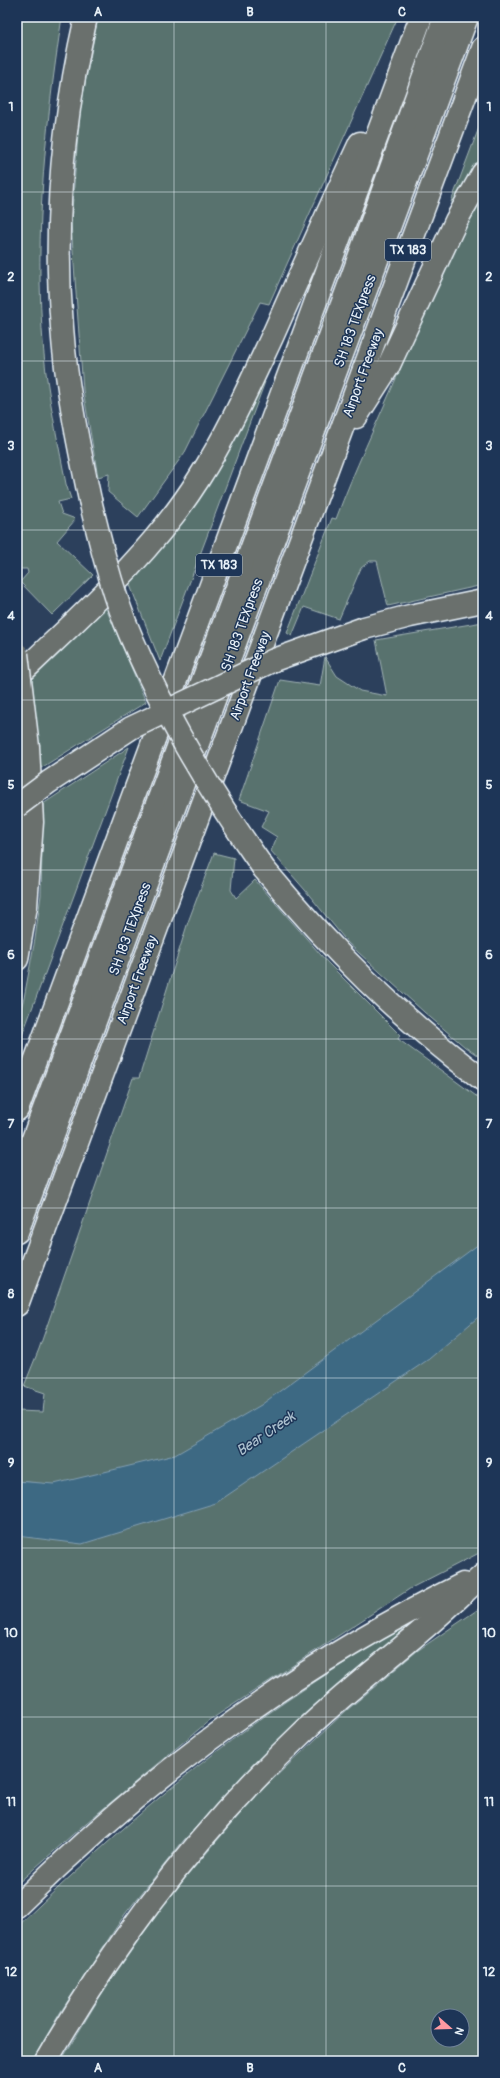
<svg xmlns="http://www.w3.org/2000/svg" width="500" height="2078" font-family="Pangolin,sans-serif">
<style>
.green{fill:#58726e;stroke:#a0b2b3;fill-rule:evenodd}
.water{fill:#3e6983;stroke:#829fb2}
.lines{fill:none;stroke-linecap:round;stroke-linejoin:round}
.motorway-casing{stroke:#e8f1f8;stroke-width:25}
.motorway{stroke:#6b706d;stroke-width:22}
.motorway-bridge-casing{stroke:#e8f1f8;stroke-width:25;stroke-linecap:butt}
.motorway-bridge{stroke:#6b706d;stroke-width:22}
.grid{fill:none;stroke:#e8f1f8;stroke-width:1;stroke-opacity:0.55}
.labels{text-anchor:middle;dominant-baseline:central;stroke-width:3;stroke-linejoin:round;paint-order:stroke}
.shield{fill:#1d3557;stroke:#abb9c8;stroke-width:1}
.shield-label{font-size:13px;font-weight:bold;fill:#e8f1f8}
.street-label{font-size:14px;fill:#e8f1f8;stroke:#1d3557}
.water-label{font-size:15px;font-style:italic;fill:#acc1cf;stroke:#1d3557}
.neatline{fill:none;stroke:#e8f1f8;stroke-width:1.5}
.grid-label{font-size:13px;text-anchor:middle;font-weight:bold;fill:#e8f1f8}
</style>
<rect width="100%" height="100%" fill="#2c405c"/>
<filter id="ink" filterUnits="userSpaceOnUse"><feTurbulence type="fractalNoise" baseFrequency=".025" numOctaves="2"/><feDisplacementMap in="SourceGraphic" scale="8" xChannelSelector="R" yChannelSelector="G"/><feConvolveMatrix kernelMatrix="1 2 1 2 8 2 1 2 1" color-interpolation-filters="sRGB"/></filter>
<g filter="url(#ink)">
<g class="green">
<path d="M17,17h45c-18,117 -30,238 -16,356 5,37 13,74 20,111l5,15 -13,3 4,12 11,4 2,2 -18,21 36,34 -41,40 -32,-33 8,-9 -1,-4h-10z"/>
<path d="M98,17h300l-129,287 -9,-2 -75,150 -47,65 -30,-25 1,-18 -11,3 -15,-87 -12,-167 9,-113z"/>
<path d="M483,117v42l-23,44 -9,-1z"/>
<path d="M483,193v392l-95,21 -11,-45h-7l-9,7 -22,51 -35,-12 -12,29 -5,-3 45,-115 4,1c18,-49 41,-96 62,-145 26,-61 53,-122 85,-181z"/>
<path d="M260,381l5,1 -105,279 -32,-81z"/>
<path d="M105,606l41,96 -105,66 -11,-93z"/>
<path d="M483,622v437l-18,-12 -41,-35 -76,-69 -43,-53 -34,-39 6,-14 -16,-10 8,-16 -30,-11 41,-120 40,6 5,-29 12,19 23,15 27,5 -11,-56z"/>
<path d="M129,747l-112,302v-27l7,-24 11,-59 6,-44 2,-91z"/>
<path d="M214,853l20,5 -3,32 5,8 19,-18 73,83 72,72 -2,4 85,62v450l-72,37 -201,132 -130,108 -63,56v-367l19,-34 -19,-2v-70l26,1 2,-19 -21,-7 15,-37 94,-271h6l49,-156z"/>
<path d="M483,1606v455h-422l46,-76 62,-88 87,-102 91,-85 70,-59zM438,2016h24v24h-24z"/>
<path d="M415,1619l5,3 -157,135 -79,83 -59,74 -65,99 -28,48h-15v-134c84,-81 171,-159 268,-225 42,-29 86,-56 130,-83z"/>
</g>
<path class="water" d="M483,1241v72l-54,46 -213,144 -134,41 -65,-8v-55l37,3 121,-29 86,-50z"/>
<g class="lines">
<g class="motorway-casing">
<g id="motorway">
<path d="M86,17c-23,101 -33,206 -24,310 4,58 16,116 28,173"/>
<path d="M356,417l32,-50 68,-146 27,-48"/>
<path d="M364,628l46,-12 73,-15"/>
<path d="M17,677c63,-61 133,-121 181,-197 29,-45 51,-94 74,-143 29,-65 58,-130 88,-194"/>
<path d="M264,869c68,82 134,147 219,211"/>
<path d="M17,959l9,-53 6,-84 -4,-75"/>
<path d="M17,1110l404,-1093"/>
<path d="M17,1182l334,-902 94,-263"/>
<path d="M17,1232l450,-1215"/>
<path d="M17,1305l466,-1257"/>
<path d="M17,1906c132,-131 279,-240 446,-322"/>
<path d="M46,2061c69,-119 153,-230 253,-325 40,-39 85,-73 128,-110 19,-16 37,-34 56,-51"/>
</g>
</g>
<use href="#motorway" class="motorway"/>
<g class="motorway-bridge-casing">
<g id="motorway-bridge">
<path d="M90,500c10,41 20,83 35,122 36,89 85,170 139,247"/>
<path d="M17,654l11,93"/>
<path d="M17,806l32,-24 82,-54 143,-68 90,-32"/>
</g>
</g>
<use href="#motorway-bridge" class="motorway-bridge"/>
</g>
</g>
<path class="grid" d="M174,17v2044M326,17v2044M17,192h466M17,361h466M17,530h466M17,700h466M17,870h466M17,1039h466M17,1208h466M17,1378h466M17,1548h466M17,1717h466M17,1886h466"/>
<g class="labels">
<g class="shield">
<rect x="385" y="239" width="46" height="22" rx="3"/>
<rect x="196" y="554" width="46" height="22" rx="3"/>
</g>
<g class="shield-label">
<text x="408" y="250">TX 183</text>
<text x="219" y="565">TX 183</text>
</g>
<g class="street-label">
<text transform="translate(355 321) rotate(-70)">SH 183 TEXpress</text>
<text transform="translate(363 373) rotate(-70)">Airport Freeway</text>
<text transform="translate(242 625) rotate(-70)">SH 183 TEXpress</text>
<text transform="translate(250 676) rotate(-70)">Airport Freeway</text>
<text transform="translate(130 929) rotate(-70)">SH 183 TEXpress</text>
<text transform="translate(137 980) rotate(-70)">Airport Freeway</text>
</g>
<g class="water-label">
<text transform="translate(266 1434) rotate(-34)">Bear Creek</text>
</g>
</g>
<rect width="500" height="2078" fill="none" stroke="#1d3557" stroke-width="44"/>
<g transform="translate(450 2028) rotate(110)"><circle r="19" fill="#1d3557" stroke="#6e8097"/>
<path d="M0-3L7 15L0 10L-7 15Z" fill="#ff9aa2"/>
<text y="-6" font-size="11" font-weight="bold" text-anchor="middle" fill="#e8f1f8">N</text>
</g>
<rect x="22" y="22" width="456" height="2034" class="neatline"/>
<g class="grid-label">
<text x="98" y="16">A</text>
<text x="250" y="16">B</text>
<text x="402" y="16">C</text>
<text x="11" y="111">1</text>
<text x="489" y="111">1</text>
<text x="11" y="281">2</text>
<text x="489" y="281">2</text>
<text x="11" y="450">3</text>
<text x="489" y="450">3</text>
<text x="11" y="620">4</text>
<text x="489" y="620">4</text>
<text x="11" y="789">5</text>
<text x="489" y="789">5</text>
<text x="11" y="959">6</text>
<text x="489" y="959">6</text>
<text x="11" y="1128">7</text>
<text x="489" y="1128">7</text>
<text x="11" y="1298">8</text>
<text x="489" y="1298">8</text>
<text x="11" y="1467">9</text>
<text x="489" y="1467">9</text>
<text x="11" y="1637">10</text>
<text x="489" y="1637">10</text>
<text x="11" y="1806">11</text>
<text x="489" y="1806">11</text>
<text x="11" y="1976">12</text>
<text x="489" y="1976">12</text>
<text x="98" y="2072">A</text>
<text x="250" y="2072">B</text>
<text x="402" y="2072">C</text>
</g>
</svg>
